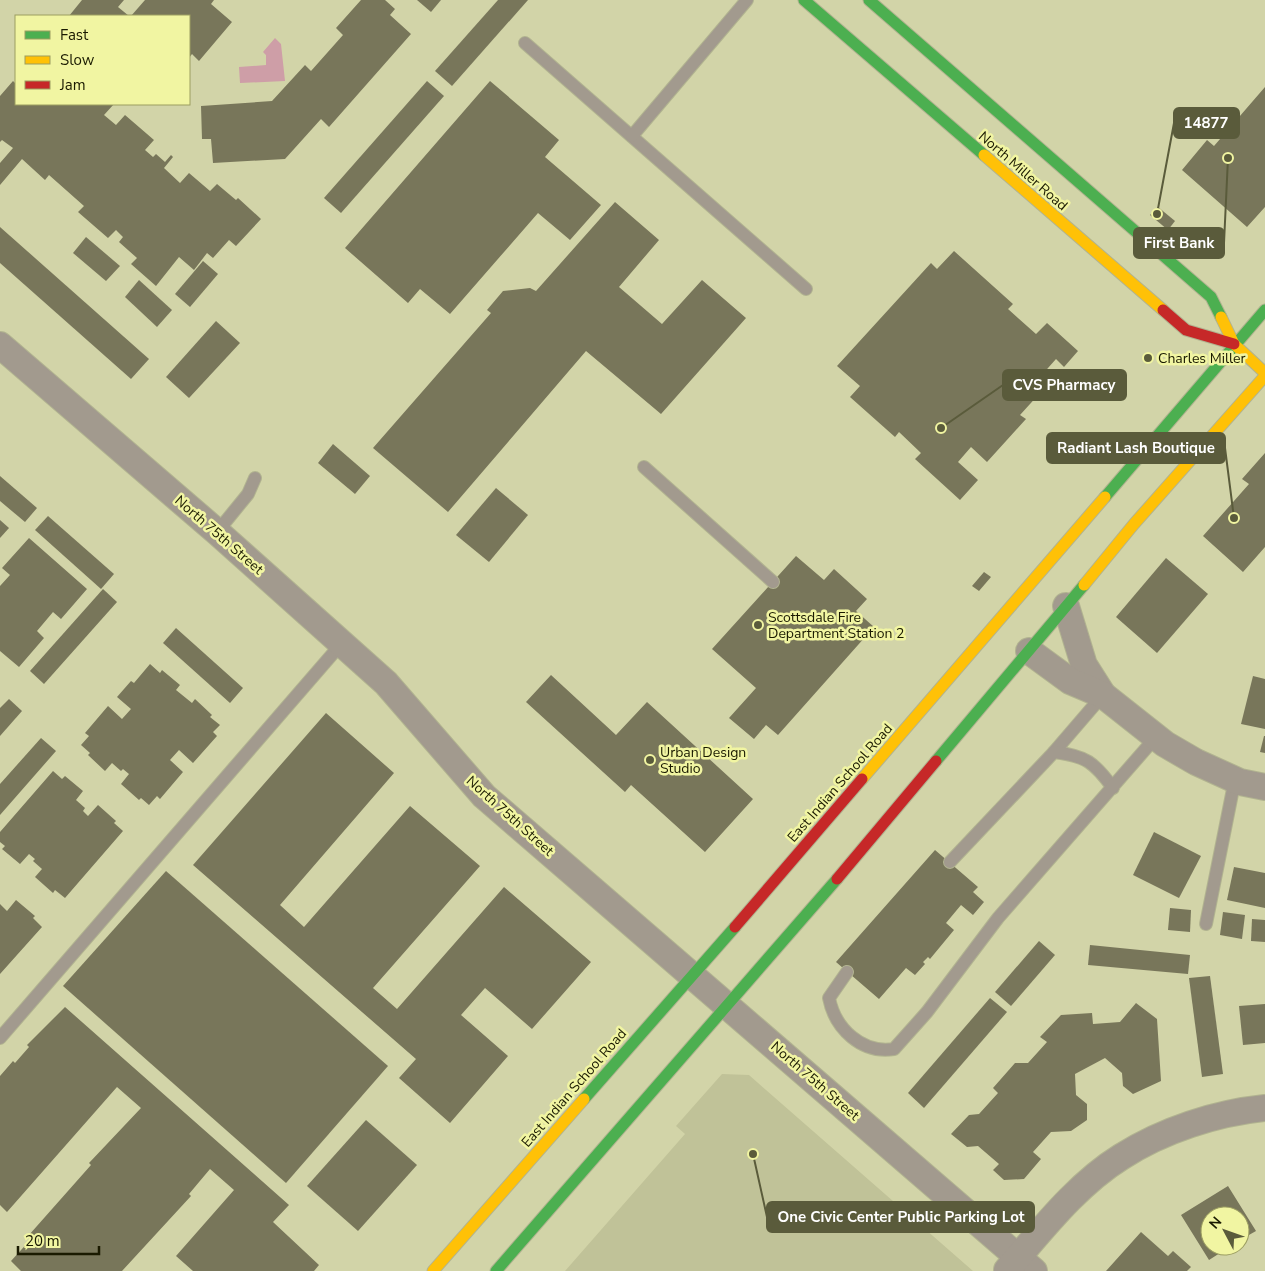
<svg xmlns="http://www.w3.org/2000/svg" width="1265" height="1271" font-family="'Nunito Sans',sans-serif">
<style>
.green{fill:#c0c298}
.water{fill:#ce9ea7}
.building{fill:#78765a}
.lines{fill:none;stroke-linecap:round;stroke-linejoin:round}
.lane-casing{stroke:#b1b390;stroke-width:14}
.street-casing{stroke:#b1b390;stroke-width:28}
.fast-casing{stroke:#b1b390;stroke-width:13}
.slow-casing{stroke:#b1b390;stroke-width:13}
.jam-casing{stroke:#b1b390;stroke-width:13}
.lane{stroke:#a29a8e;stroke-width:12}
.street{stroke:#a29a8e;stroke-width:26}
.fast{stroke:#4caf50;stroke-width:11}
.slow{stroke:#ffc107;stroke-width:11}
.jam{stroke:#c62828;stroke-width:11}
.poi-dot{fill:#5a5b3b;stroke:#f1f5a2;stroke-width:2}
.labels{text-anchor:middle;dominant-baseline:central;stroke-width:5;stroke-linejoin:round;paint-order:stroke}
.street-label{font-size:14px;fill:#1a1a00;stroke:#f1f5a2}
.poi-label{font-size:14px;fill:#1a1a00;stroke:#f1f5a2;text-anchor:start}
.leader{fill:none;stroke:#5a5b3b;stroke-width:2}
.callout-dot{fill:#5a5b3b;stroke:#f1f5a2;stroke-width:2}
.callout{fill:#5a5b3b;stroke:#5a5b3b;stroke-width:2}
.callout-label{font-size:15px;text-anchor:middle;font-weight:bold;fill:#fff}
</style>
<rect width="100%" height="100%" fill="#d2d4a8"/>
<path class="green" d="M722,1074l27,1 224,196h-408l120,-137 -9,-8z"/>
<path class="water" d="M275,38l6,6 4,37 -45,2 -1,-16 27,-2v-10l-3,-3z"/>
<g class="building">
<path d="M82,0h42l-6,7 11,9h-60z"/>
<path d="M145,0h69l-3,4 21,18 -33,39 -7,-7 -3,4v-42h-58z"/>
<path d="M361,0h24l10,9 -5,6 21,19 -82,93 -8,-8 -36,40 -72,4 -2,-24h-9l-1,-33 71,-5 33,-36 6,6 32,-36 -7,-7z"/>
<path d="M417,0h24l-10,12z"/>
<path d="M498,0h30l-76,86 -17,-15z"/>
<path d="M13,81l2,2 1,-2v23h98l-10,11 12,10 9,-10 29,25 -9,10 8,7 3,-3 9,8 6,-7 2,2 -9,11 16,15 9,-10 21,18 7,-7 19,16 2,-2 23,21 -25,27 -7,-6 -16,18 -6,-5 -13,17 -15,-13 -23,29 -25,-22 6,-6 -18,-16 4,-5 -7,-7 -8,8 -30,-26 6,-6 -35,-31 -4,5 -23,-21 -22,26v-22l13,-15 -11,-8 -2,2v-46z"/>
<path d="M427,81l17,15 -103,117 -17,-15z"/>
<path d="M490,81l69,59 -14,17 56,48 -31,35 -32,-27 -88,101 -30,-25 -12,14 -63,-55z"/>
<path d="M1265,87v120l-18,20 -65,-57 25,-30 7,6z"/>
<path d="M615,202l44,38 -40,47 43,37 40,-44 44,38 -85,96 -75,-63 -138,161 -75,-64 118,-135 -4,-3 16,-19 27,-3 6,3z"/>
<path d="M1158,207l17,14 -7,9 -18,-15z"/>
<path d="M0,227l149,132 -18,20 -131,-116z"/>
<path d="M86,237l34,29 -14,15 -33,-28z"/>
<path d="M954,251l59,53 -5,5 28,25 11,-11 31,28 -14,16 -8,-8 -24,27 8,7 -20,22 6,4 -39,43 -16,-15 -13,15 20,18 -18,20 -45,-41 6,-6 -22,-21 -4,5 -45,-40 10,-11 -23,-20 94,-103 6,6z"/>
<path d="M203,261l15,13 -28,33 -15,-13z"/>
<path d="M139,280l33,30 -15,17 -32,-30z"/>
<path d="M216,321l24,22 -51,55 -23,-21z"/>
<path d="M333,444l37,32 -15,18 -37,-31z"/>
<path d="M1265,453v94l-22,25 -40,-36 46,-52 -7,-5z"/>
<path d="M0,476l37,32 -12,14 -25,-21z"/>
<path d="M496,488l32,27 -39,47 -33,-27z"/>
<path d="M48,516l66,58 -13,15 -66,-59z"/>
<path d="M0,520l9,8 -9,10z"/>
<path d="M29,538l58,51 -26,30 -8,-7 -16,19 7,7 -25,29 -19,-16v-65l10,-11 -8,-7z"/>
<path d="M796,556l28,24 10,-11 33,30 -11,12 18,16 -96,108 -12,-10 -12,14 -25,-21 27,-30 -44,-39z"/>
<path d="M1166,558l42,36 -51,59 -41,-36z"/>
<path d="M984,572l7,5 -12,14 -7,-5z"/>
<path d="M103,589l14,13 -73,82 -14,-13z"/>
<path d="M176,628l67,60 -13,15 -67,-60z"/>
<path d="M150,664l10,9 2,-3 18,15 -4,5 16,13 3,-4 17,16 -2,2 10,8 -7,7 4,4 -24,27 -14,-13 -9,10 13,12 -23,27 -3,-3 -8,9 -8,-7 -2,2 -18,-16 8,-10 -6,-5 -2,2 -9,-8 -7,8 -17,-16 2,-2 -9,-8 8,-9 -4,-3 23,-27 14,13 9,-10 -14,-12 14,-16 3,2z"/>
<path d="M551,675l65,60 31,-33 106,97 -48,53 -74,-67 -6,7 -99,-90z"/>
<path d="M1253,676l12,3v50l-24,-5z"/>
<path d="M9,699l13,12 -22,25v-28z"/>
<path d="M326,713l68,60 -114,132 24,22 106,-121 70,60 -107,122 24,21 107,-122 87,75 -59,67 -47,-41 -24,27 47,41 -58,67 -51,-45 17,-19 -223,-194z"/>
<path d="M1264,736h1v17l-5,-1z"/>
<path d="M41,738l15,13 -56,64v-31z"/>
<path d="M53,771l9,8 3,-3 18,15 -7,9 9,8 -2,3 5,5 10,-11 18,16 -2,2 9,8 -58,67 -10,-8 -2,3 -18,-16 7,-8 -9,-8 2,-2 -6,-5 -9,10 -18,-15 3,-3 -5,-4v-10z"/>
<path d="M1154,832l47,24 -22,42 -46,-23z"/>
<path d="M935,850l43,37 -5,5 11,10 -11,13 -12,-10 -15,18 8,7 -24,29 -2,-2 -5,5 2,2 -10,11 -9,-7 -27,31 -43,-37z"/>
<path d="M1234,867l31,6v35l-38,-8z"/>
<path d="M166,871l222,195 -102,117 -223,-197z"/>
<path d="M16,900l19,16 -2,2 9,9 -42,47v-70l7,7z"/>
<path d="M1170,908l21,2 -1,22 -22,-2z"/>
<path d="M1223,912l22,3 -3,24 -22,-4z"/>
<path d="M1252,919l13,1v22l-14,-1z"/>
<path d="M1039,941l16,14 -44,51 -16,-14z"/>
<path d="M1090,945l100,10 -2,19 -100,-9z"/>
<path d="M1210,976l13,98 -21,3 -13,-99z"/>
<path d="M990,998l17,14 -83,96 -16,-15z"/>
<path d="M1136,1003l21,16 4,62 -28,13 -10,-8 -1,-13 -17,-15 -30,16 1,21 11,9v16l-16,11 -20,1 -18,20 8,7 -17,20 -20,1 -11,-10 6,-6 -21,-18 -11,1 -16,-13 18,-19 10,-1 19,-21 -5,-5 22,-25h13l19,-21 -7,-5 21,-22 31,-2 1,11 27,-2z"/>
<path d="M1265,1004v39l-22,2 -4,-39z"/>
<path d="M65,1007l224,198 -16,17 46,43 -5,6h-121l-17,-15 58,-66 -24,-21 -21,25 2,2 -69,75h-101l-10,-10 21,-23 -3,-3 62,-70 -2,-2 52,-55 -24,-21 -110,125 -7,-7v-129l13,-15 2,2 14,-16 -2,-2z"/>
<path d="M366,1120l51,45 -59,66 -51,-45z"/>
<path d="M1228,1186l28,45 -16,9v-24h-30v30h21l-22,14 -28,-45z"/>
<path d="M1141,1232l27,24 5,-5 18,16 -4,4h-81z"/>
</g>
<g class="lines">
<g class="lane-casing">
<g id="lane">
<path d="M525,43l281,246"/>
<path d="M632,136l115,-136"/>
<path d="M644,467l129,115"/>
<path d="M217,532l31,-38 7,-16"/>
<path d="M1054,752l49,-57"/>
<path d="M950,862l104,-110c32,4 40,10 59,36"/>
<path d="M1206,924l29,-145"/>
<path d="M847,972l-18,26c6,31 33,56 65,51l33,-37 71,-94 158,-181"/>
<path d="M0,1038l342,-395"/>
</g>
</g>
<g class="street-casing">
<g id="street">
<path d="M0,345l217,187 169,151 98,113 550,475"/>
<path d="M1066,606l18,59 19,30"/>
<path d="M1029,651l41,30 33,14 62,49 31,18 44,20 25,5"/>
<path d="M1007,1270c34,-39 69,-85 114,-113 42,-27 95,-44 144,-49"/>
</g>
</g>
<g class="fast-casing">
<g id="fast">
<path d="M804,0l180,155"/>
<path d="M869,0l342,297 10,20"/>
<path d="M1105,497l160,-187"/>
<path d="M936,761l148,-176"/>
<path d="M584,1099l151,-172"/>
<path d="M496,1271l341,-392"/>
</g>
</g>
<g class="slow-casing">
<g id="slow">
<path d="M984,155l179,155"/>
<path d="M1221,317l13,27 31,29"/>
<path d="M1084,585l50,-61 131,-148"/>
<path d="M862,779l243,-282"/>
<path d="M433,1271l151,-172"/>
</g>
</g>
<g class="jam-casing">
<g id="jam">
<path d="M1163,310l23,20 48,14"/>
<path d="M837,879l99,-118"/>
<path d="M735,927l127,-148"/>
</g>
</g>
<use href="#lane" class="lane"/>
<use href="#street" class="street"/>
<use href="#fast" class="fast"/>
<use href="#slow" class="slow"/>
<use href="#jam" class="jam"/>
</g>
<g class="poi-dot">
<circle cx="1148" cy="358" r="5"/>
<circle cx="758" cy="625" r="5"/>
<circle cx="650" cy="760" r="5"/>
</g>
<g class="labels">
<g class="street-label">
<text transform="translate(1023 171) rotate(41)">North Miller Road</text>
<text transform="translate(219 535) rotate(41)">North 75th Street</text>
<text transform="translate(840 783) rotate(-49)">East Indian School Road</text>
<text transform="translate(510 816) rotate(42)">North 75th Street</text>
<text transform="translate(815 1081) rotate(41)">North 75th Street</text>
<text transform="translate(574 1088) rotate(-49)">East Indian School Road</text>
</g>
<g class="poi-label">
<text x="1158" y="358">Charles Miller</text>
<text x="768" y="617">Scottsdale Fire<tspan x="768" dy="16">Department Station 2</tspan></text>
<text x="660" y="752">Urban Design<tspan x="660" dy="16">Studio</tspan></text>
</g>
</g>
<path class="leader" d="M1157 214L1174 123M1228 158L1224 243M941 428L1003 385M1234 518L1225 448M753 1154L767 1217"/>
<g class="callout-dot">
<circle cx="1157" cy="214" r="5"/>
<circle cx="1228" cy="158" r="5"/>
<circle cx="941" cy="428" r="5"/>
<circle cx="1234" cy="518" r="5"/>
<circle cx="753" cy="1154" r="5"/>
</g>
<g class="callout">
<rect x="1174" y="108" width="65" height="30" rx="5"/>
<rect x="1134" y="228" width="90" height="30" rx="5"/>
<rect x="1003" y="370" width="123" height="30" rx="5"/>
<rect x="1047" y="433" width="178" height="30" rx="5"/>
<rect x="767" y="1202" width="267" height="30" rx="5"/>
</g>
<g class="callout-label">
<text x="1206" y="128">14877</text>
<text x="1179" y="248">First Bank</text>
<text x="1064" y="390">CVS Pharmacy</text>
<text x="1136" y="453">Radiant Lash Boutique</text>
<text x="901" y="1222">One Civic Center Public Parking Lot</text>
</g>
<rect x="15" y="15" width="175" height="90" fill="#f1f5a2" stroke="#9b9d61"/>
<rect x="25" y="31" width="25" height="8" fill="#4caf50" stroke="#9b9d61"/>
<text x="60" y="40" font-size="15" fill="#1a1a00">Fast</text>
<rect x="25" y="56" width="25" height="8" fill="#ffc107" stroke="#9b9d61"/>
<text x="60" y="65" font-size="15" fill="#1a1a00">Slow</text>
<rect x="25" y="81" width="25" height="8" fill="#c62828" stroke="#9b9d61"/>
<text x="60" y="90" font-size="15" fill="#1a1a00">Jam</text>
<g transform="translate(1225 1231) rotate(311)"><circle r="24" fill="#f1f5a2" stroke="#9b9d61"/>
<path d="M0-4L9 19L0 12L-9 19Z" fill="#5a5b3b"/>
<text y="-8" font-size="14" font-weight="bold" text-anchor="middle" fill="#1a1a00">N</text>
</g>
<path d="M18 1246v8h81v-8" fill="none" stroke="#1a1a00" stroke-width="2.5"/>
<text x="25" y="1246" font-size="15" fill="#1a1a00" stroke="#f1f5a2" stroke-width="4" paint-order="stroke">20 m</text>
</svg>
